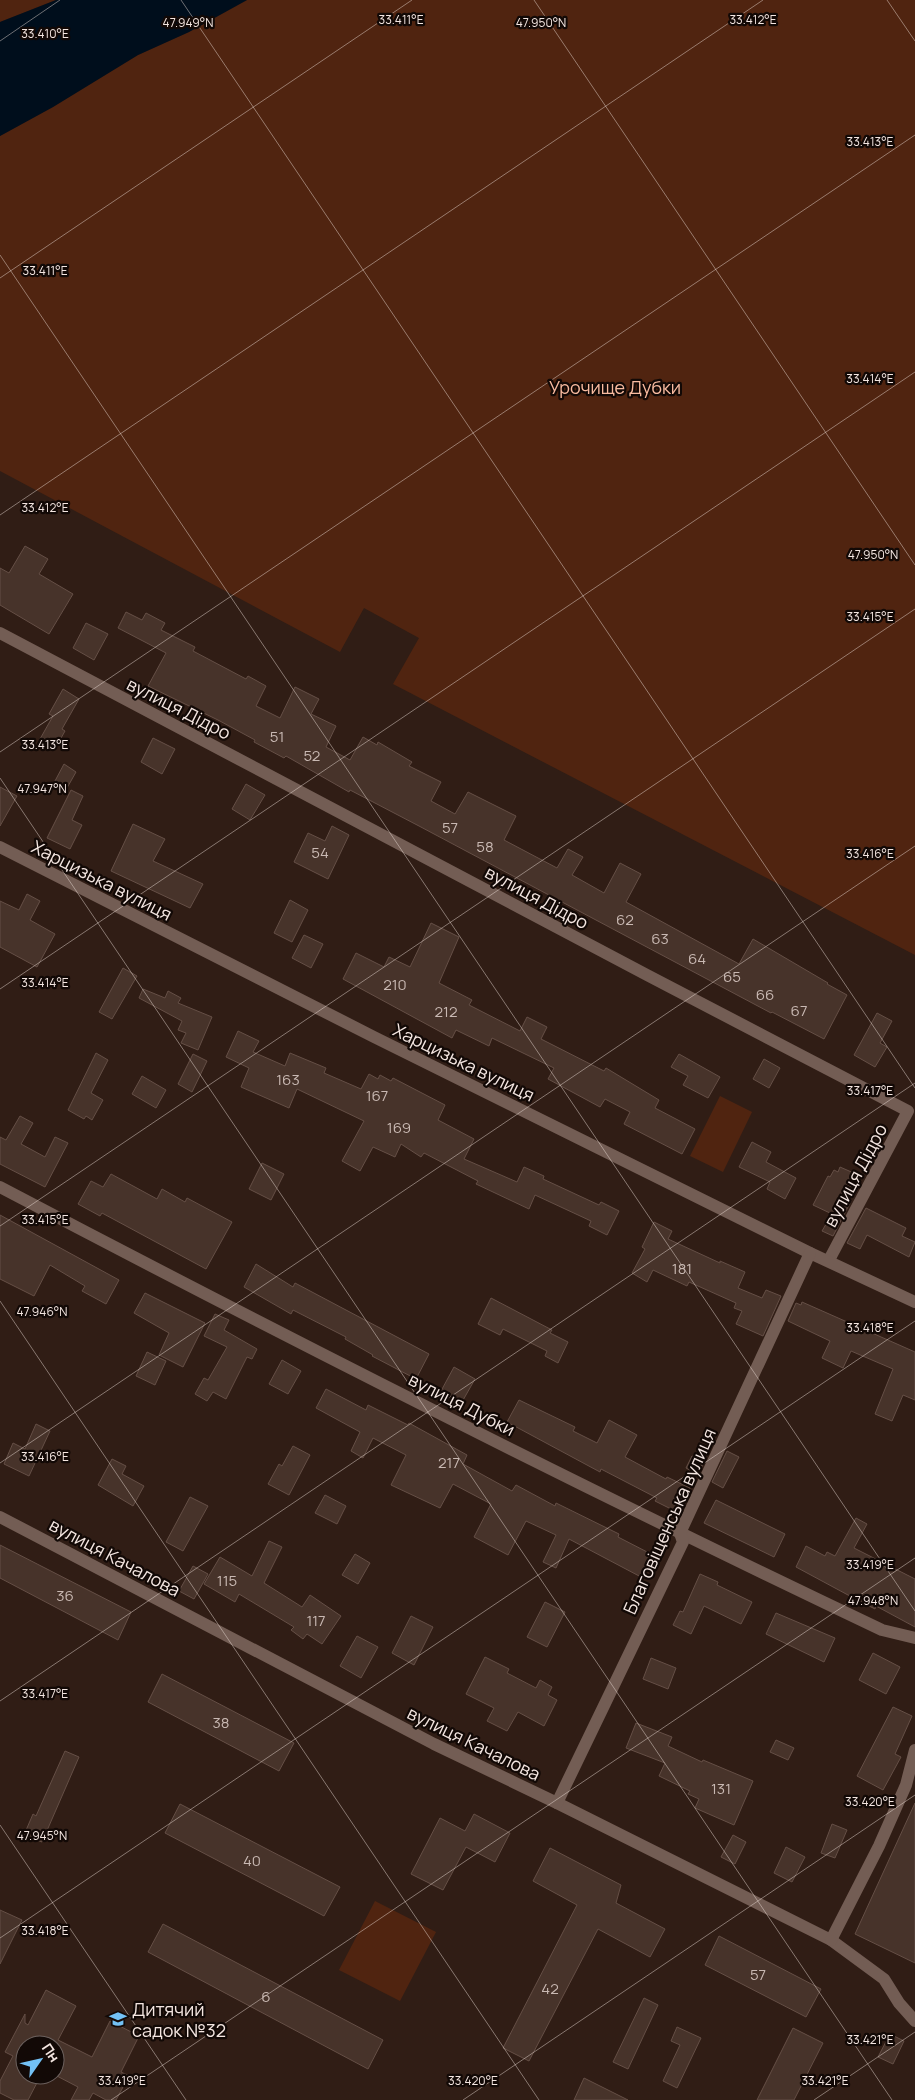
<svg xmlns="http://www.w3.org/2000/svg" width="915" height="2100" font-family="Manrope,sans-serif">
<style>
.green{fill:#502410}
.water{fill:#000e1c}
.building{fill:#47332a;stroke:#654f46}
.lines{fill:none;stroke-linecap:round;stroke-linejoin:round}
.minor{stroke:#735d54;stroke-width:12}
.ticks{fill:none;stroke:#f4e6e1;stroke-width:1;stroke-opacity:0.45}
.labels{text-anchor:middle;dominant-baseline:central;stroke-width:4.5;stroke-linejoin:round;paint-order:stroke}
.number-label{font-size:15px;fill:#c9b9b3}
.park-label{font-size:18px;fill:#f9bba0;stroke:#120906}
.street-label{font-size:18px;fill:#f4e6e1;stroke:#120906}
.poi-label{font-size:18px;fill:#f4e6e1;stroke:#120906;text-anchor:start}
.ticks-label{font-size:12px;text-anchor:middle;fill:#f4e6e1;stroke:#120906;stroke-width:4.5;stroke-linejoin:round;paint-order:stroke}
</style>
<rect width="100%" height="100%" fill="#301d15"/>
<g class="green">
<path d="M0,0h56l-56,22z"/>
<path d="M247,0h668v955l-522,-271 26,-46 -55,-30 -24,44 -340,-181v-335l53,-29 85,-52 51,-23z"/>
<path d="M720,1096l32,16 -29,60 -33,-16z"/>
<path d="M375,1901l61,31 -36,69 -61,-31z"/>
</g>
<path class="water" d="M56,0h191l-58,32 -51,23 -85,52 -53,29v-114z"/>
<g class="building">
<path d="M25,546l23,13 -9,15 34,20 -24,40 -49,-29v-37l9,5z"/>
<path d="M126,612l16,8 4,-7 19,10 -4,7 34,17 -2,4 53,28 2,-3 18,10 -10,20 24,12 15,-31 24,12 -8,15 25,12 -10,21 24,13 13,-23 14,8 1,-3 34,20 -3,4 32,16 -10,19 24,13 13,-22 48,24 -12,24 53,28 11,-19 15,8 -11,18 32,18 16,-30 21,11 -15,28 113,62 14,-25 75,44 -1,1 20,11 -23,44 -52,-27 -1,1 -352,-187 -69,-36 -1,2 -63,-36 -2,2 -30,-16 1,-2 -37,-20 -70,-34 18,-33 -48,-25z"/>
<path d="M86,623l22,11 -14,26 -21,-12z"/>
<path d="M63,689l16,10 -17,30 3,2 -9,16 -16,-8 13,-23 -4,-2z"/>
<path d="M153,738l22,11 -13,25 -21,-12z"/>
<path d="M64,764l12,8 -9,16 -12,-7z"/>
<path d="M246,784l19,11 -15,25 -18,-11z"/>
<path d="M0,787l17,9 -17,30z"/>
<path d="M71,790l12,6 -11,24 10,5 -12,24 -23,-11z"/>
<path d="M133,824l32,15 -12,22 50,23 -13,24 -79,-37z"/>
<path d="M332,826l17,9 -21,44 -34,-17 14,-29 17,8z"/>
<path d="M27,894l13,7 -10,19 25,14 -18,33 -37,-20v-46l19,9z"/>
<path d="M290,900l18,10 -16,32 -18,-9z"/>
<path d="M431,923l28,14 -20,46 33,17 -3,5 51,26 7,-14 20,10 -6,12 63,32 2,-3 53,32 -4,8 40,21 -13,25 -58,-30 6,-12 -25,-13 -5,8 -52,-28 6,-11 -62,-30 -3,8 -33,-16 -4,8 -109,-59 13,-26 28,14 5,-10 21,10z"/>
<path d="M304,935l19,9 -12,24 -19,-10z"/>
<path d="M123,968l14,8 -25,43 -13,-7z"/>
<path d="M143,989l22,9 3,-7 13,7 -3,5 34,14 -14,33 -17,-7 5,-10 -8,-3 4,-9 -43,-23z"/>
<path d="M877,1013l15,8 -12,22 7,4 -12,20 -21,-12z"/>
<path d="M238,1031l21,10 -6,11 32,14 5,-13 36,15 -2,5 37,16 8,-15 9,5 2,-4 11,6 2,-3 52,27 -7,15 36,19 -10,20 53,23 7,-15 20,9 -1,3 56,26 2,-3 18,9 -12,24 -18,-9 2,-5 -56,-26 -6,14 -53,-25 2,-3 -54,-28 -3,4 -20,-13 -6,13 -22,-10 -13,24 -18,-10 22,-40 -67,-32 -8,19 -48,-21 8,-19 -23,-11z"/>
<path d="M96,1053l12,7 -17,33 12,7 -11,20 -6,-4 -2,3 -16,-9z"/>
<path d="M193,1054l14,7 -15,31 -14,-8z"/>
<path d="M679,1054l41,23 -12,21 -25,-13 5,-9 -17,-9z"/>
<path d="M764,1059l16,9 -11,20 -16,-9z"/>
<path d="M142,1076l24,14 -10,18 -24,-14z"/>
<path d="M20,1116l13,7 -12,21 24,13 10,-20 13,6 -23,44 -45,-23v-27l6,3z"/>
<path d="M752,1142l19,10 -5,10 30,16 -11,21 -18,-10 3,-7 -31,-15z"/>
<path d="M262,1163l22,11 -13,26 -22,-11z"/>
<path d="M840,1167l16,7 -11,24 6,3 -18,35 -11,-5 10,-17 -19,-9 15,-29 2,1 4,-7 4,2z"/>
<path d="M111,1174l46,25 5,-10 23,13 2,-4 45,24 -26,47 -104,-56 -2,3 -22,-12 13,-23 12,6z"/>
<path d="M866,1208l40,20 -4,8 13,6 -6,15 -42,-22 -7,14 -13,-6z"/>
<path d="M0,1215l119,65 -13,24 -24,-13 3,-5 -35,-21 -16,31 -34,-17z"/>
<path d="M654,1222l18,9 -4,8 52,24v-2l25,11 -7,16 24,10 4,-8 15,6 -18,40 -27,-12 6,-13 -8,-3 2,-5 -47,-21 -2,4 -34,-16 -6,12 -15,-9 13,-24 -3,-2z"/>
<path d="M256,1264l37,23 2,-4 134,71 -13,25 -44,-23 1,-1 -28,-16 1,-2 -53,-27 -2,4 -47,-27z"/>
<path d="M145,1293l60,30 -22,44 -24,-12 10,-22 -35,-20z"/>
<path d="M491,1298l61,32 -2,3 18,9 -10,21 -13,-7 2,-5 -44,-22 -3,6 -22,-11z"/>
<path d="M802,1302l113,50v48l-12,-5 -11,26 -17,-7 18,-45 -42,-18 -8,17 -21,-10 8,-17 -42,-20 8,-18 5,2z"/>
<path d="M215,1314l14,6 -5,10 33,19 -5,10 -5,-2 -21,42 -13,-7 -6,9 -12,-7 9,-16 4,2 19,-33 -23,-11z"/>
<path d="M147,1352l19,9 -11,24 -19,-9z"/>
<path d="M282,1360l19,11 -13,23 -19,-10z"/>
<path d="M454,1367l21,12 -13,23 -21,-11z"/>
<path d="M326,1389l40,21 2,-5 40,20 1,-2 58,32 -4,9 49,27 4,-6 39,21 1,-3 63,31 -1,3 35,18 -12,22 -72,-38 -13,29 -13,-6 13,-27 -30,-14 -18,34 -34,-18 17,-33 -38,-20 -13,24 -49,-23 15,-30 -33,-17 -10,20 -12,-7 9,-19 -44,-24z"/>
<path d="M519,1400l56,27 -2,4 24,12 12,-23 28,15 -12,22 41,22 1,-2 23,11 -13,24 -22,-11 2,-3 -56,-29 -1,3 -93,-50z"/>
<path d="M36,1424l14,7 -21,45 -25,-12 9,-21 12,6z"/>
<path d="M293,1446l17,9 -21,40 -21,-11 11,-20 3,2z"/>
<path d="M727,1451l12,6 -16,31 -11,-6z"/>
<path d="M692,1456l12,6 -6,13 -12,-7z"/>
<path d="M112,1459l14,7 -4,8 22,12 -11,20 -35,-21z"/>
<path d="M325,1495l21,11 -9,18 -22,-11z"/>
<path d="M190,1497l18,9 -25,45 -17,-9z"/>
<path d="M716,1500l69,34 -11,23 -70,-34z"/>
<path d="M856,1518l11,6 -13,24 61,31v48l-39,-21 -1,3 -27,-14 -52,-28 10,-21 19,10 2,-4 8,4z"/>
<path d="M269,1541l13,6 -18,36 38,24 8,-12 31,21 -19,28 -15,-10 -4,5 -12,-9 3,-3 -55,-33 -4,8 -31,-18 16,-27 32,19z"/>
<path d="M0,1545l131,67 -13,28 -118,-62z"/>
<path d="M355,1554l15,9 -12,21 -16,-9z"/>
<path d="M193,1566l15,8 -14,25 -15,-8z"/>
<path d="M700,1574l18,8 -1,3 35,17 -11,22 -37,-18 -13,28 -18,-9 7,-14 3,1z"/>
<path d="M545,1602l20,10 -18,35 -20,-10z"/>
<path d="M776,1613l59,25 -11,24 -58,-28z"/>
<path d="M411,1616l22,11 -19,38 -22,-12z"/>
<path d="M357,1636l21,11 -17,31 -21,-12z"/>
<path d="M873,1653l27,14 -14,27 -27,-14z"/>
<path d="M485,1657l24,12 -2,4 29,15 4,-8 12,7 -4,8 9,5 -13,26 -26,-14 -11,19 -20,-10 7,-13 -28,-14z"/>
<path d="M651,1658l25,10 -8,21 -25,-10z"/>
<path d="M162,1674l132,69 -15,28 -131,-69z"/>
<path d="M893,1707l19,9 -17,38 6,3 -18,33 -26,-14z"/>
<path d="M636,1723l36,14 -4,9 34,16 1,-2 50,21 -19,44 -39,-17 4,-9 -11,-5 2,-3 -31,-15 6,-13 -39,-15z"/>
<path d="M776,1740l18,8 -6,12 -18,-8z"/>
<path d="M65,1751l14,6 -37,85 -18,-7 9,-21 3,2z"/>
<path d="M915,1803v160l-60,-29z"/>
<path d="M180,1804l160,83 -16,29 -159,-83z"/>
<path d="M474,1814l36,19 -15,29 -29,-15 -23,43 -32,-16 29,-56 25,13z"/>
<path d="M832,1824l15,6 -12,28 -14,-5z"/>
<path d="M733,1835l13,7 -11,22 -14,-7z"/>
<path d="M786,1847l19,10 -13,25 -18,-9z"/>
<path d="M550,1848l71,37 -5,18 49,26 -15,28 -52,-28 -69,132 -26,-13 74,-143 -44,-24z"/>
<path d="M0,1910l22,10 -22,44z"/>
<path d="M163,1924l220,116 -15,29 -220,-117z"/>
<path d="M719,1936l102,53 -15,28 -101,-52z"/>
<path d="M46,1990l30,16 -18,34 34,17 18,-36 29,15 -18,36 8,4 -13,24h-10l-13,-7 -4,7h-18l7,-13 -23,-12v-30h-30v30h16l-13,25h-14l-14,-7v-12l13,-25 -8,-4 20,-38v9l3,2z"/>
<path d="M644,1998l14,7 -30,64 -15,-7z"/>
<path d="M677,2027l24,11 -24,50 -14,-7 17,-36 -9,-4z"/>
<path d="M793,2028l30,15 -29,57h-37z"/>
<path d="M890,2034l14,7 -11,23 -15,-7z"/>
<path d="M584,2078l44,22h-54z"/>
</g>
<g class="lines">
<g class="minor">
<path d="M0,633l647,342 261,136 -79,149"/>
<path d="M0,847l374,190 436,216 105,49"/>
<path d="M0,1187c291,153 585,302 882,443l33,8"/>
<path d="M0,1517l434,227 123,59 274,137 53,39 15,24 16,18"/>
<path d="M557,1803l126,-261 -3,-9 130,-280"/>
<path d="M831,1940l48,-94 27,-61 9,-35"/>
</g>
</g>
<path class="ticks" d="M181,0l734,1088M534,0l381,565M887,0l28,41M0,41l60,-41M0,255l915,1356M0,278l412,-278M0,515l763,-515M0,752l915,-617M0,778l892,1322M0,989l915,-617M0,1226l915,-617M0,1301l539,799M0,1463l915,-617M0,1701l915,-618M0,1825l186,275M0,1938l915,-617M111,2100l804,-542M463,2100l452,-305M814,2100l101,-68"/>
<defs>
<g id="school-bare" transform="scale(1.35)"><path d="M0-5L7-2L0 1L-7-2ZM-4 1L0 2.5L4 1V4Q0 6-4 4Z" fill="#73c1f5" stroke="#120906" stroke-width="2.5" paint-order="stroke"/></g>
</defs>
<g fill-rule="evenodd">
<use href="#school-bare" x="118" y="2019"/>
</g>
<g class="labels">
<g class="number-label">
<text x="277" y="736">51</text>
<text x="312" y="755">52</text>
<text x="450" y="827">57</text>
<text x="485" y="846">58</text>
<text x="320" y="852">54</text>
<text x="625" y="919">62</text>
<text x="660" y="938">63</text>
<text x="697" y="958">64</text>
<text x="732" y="976">65</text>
<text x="395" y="984">210</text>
<text x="765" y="994">66</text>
<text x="799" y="1010">67</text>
<text x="446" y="1011">212</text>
<text x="288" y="1079">163</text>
<text x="377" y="1095">167</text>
<text x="399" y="1127">169</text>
<text x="682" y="1268">181</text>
<text x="449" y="1462">217</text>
<text x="227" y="1580">115</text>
<text x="65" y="1595">36</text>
<text x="316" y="1620">117</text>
<text x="221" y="1722">38</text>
<text x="721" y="1788">131</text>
<text x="252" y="1860">40</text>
<text x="758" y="1974">57</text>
<text x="550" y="1988">42</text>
<text x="266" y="1996">6</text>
</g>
<g class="park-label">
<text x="615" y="387">Урочище Дубки</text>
</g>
<g class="street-label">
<text transform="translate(179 708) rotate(27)">вулиця Дідро</text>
<text transform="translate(102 880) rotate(27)">Харцизька вулиця</text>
<text transform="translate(537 897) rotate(28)">вулиця Дідро</text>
<text transform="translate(464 1062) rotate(26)">Харцизька вулиця</text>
<text transform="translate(855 1175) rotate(-62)">вулиця Дідро</text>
<text transform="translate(462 1404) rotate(27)">вулиця Дубки</text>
<text transform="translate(669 1521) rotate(-66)">Благовіщенська вулиця</text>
<text transform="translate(115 1557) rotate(28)">вулиця Качалова</text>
<text transform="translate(474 1743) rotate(26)">вулиця Качалова</text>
</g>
<g class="poi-label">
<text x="132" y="2009">Дитячий<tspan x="132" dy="21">садок №32</tspan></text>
</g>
</g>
<g class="ticks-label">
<text x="401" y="24">33.411°E</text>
<text x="753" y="24">33.412°E</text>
<text x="188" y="27">47.949°N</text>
<text x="541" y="27">47.950°N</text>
<text x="45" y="38">33.410°E</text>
<text x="870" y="146">33.413°E</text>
<text x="45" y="275">33.411°E</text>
<text x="870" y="383">33.414°E</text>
<text x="45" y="512">33.412°E</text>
<text x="873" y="559">47.950°N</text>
<text x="870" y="621">33.415°E</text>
<text x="45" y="749">33.413°E</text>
<text x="42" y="793">47.947°N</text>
<text x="870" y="858">33.416°E</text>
<text x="45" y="987">33.414°E</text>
<text x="870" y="1095">33.417°E</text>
<text x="45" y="1224">33.415°E</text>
<text x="42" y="1316">47.946°N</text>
<text x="870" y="1332">33.418°E</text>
<text x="45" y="1461">33.416°E</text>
<text x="870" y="1569">33.419°E</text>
<text x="873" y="1605">47.948°N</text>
<text x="45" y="1698">33.417°E</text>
<text x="870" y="1806">33.420°E</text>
<text x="42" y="1840">47.945°N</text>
<text x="45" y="1935">33.418°E</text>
<text x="870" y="2044">33.421°E</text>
<text x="122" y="2085">33.419°E</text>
<text x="473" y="2085">33.420°E</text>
<text x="825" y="2085">33.421°E</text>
</g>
<g transform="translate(40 2060) rotate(56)"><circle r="24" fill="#120906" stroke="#6c615e"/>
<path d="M0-4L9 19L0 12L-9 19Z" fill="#73c1f5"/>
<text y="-8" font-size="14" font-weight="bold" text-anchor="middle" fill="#f4e6e1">Пн</text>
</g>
</svg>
